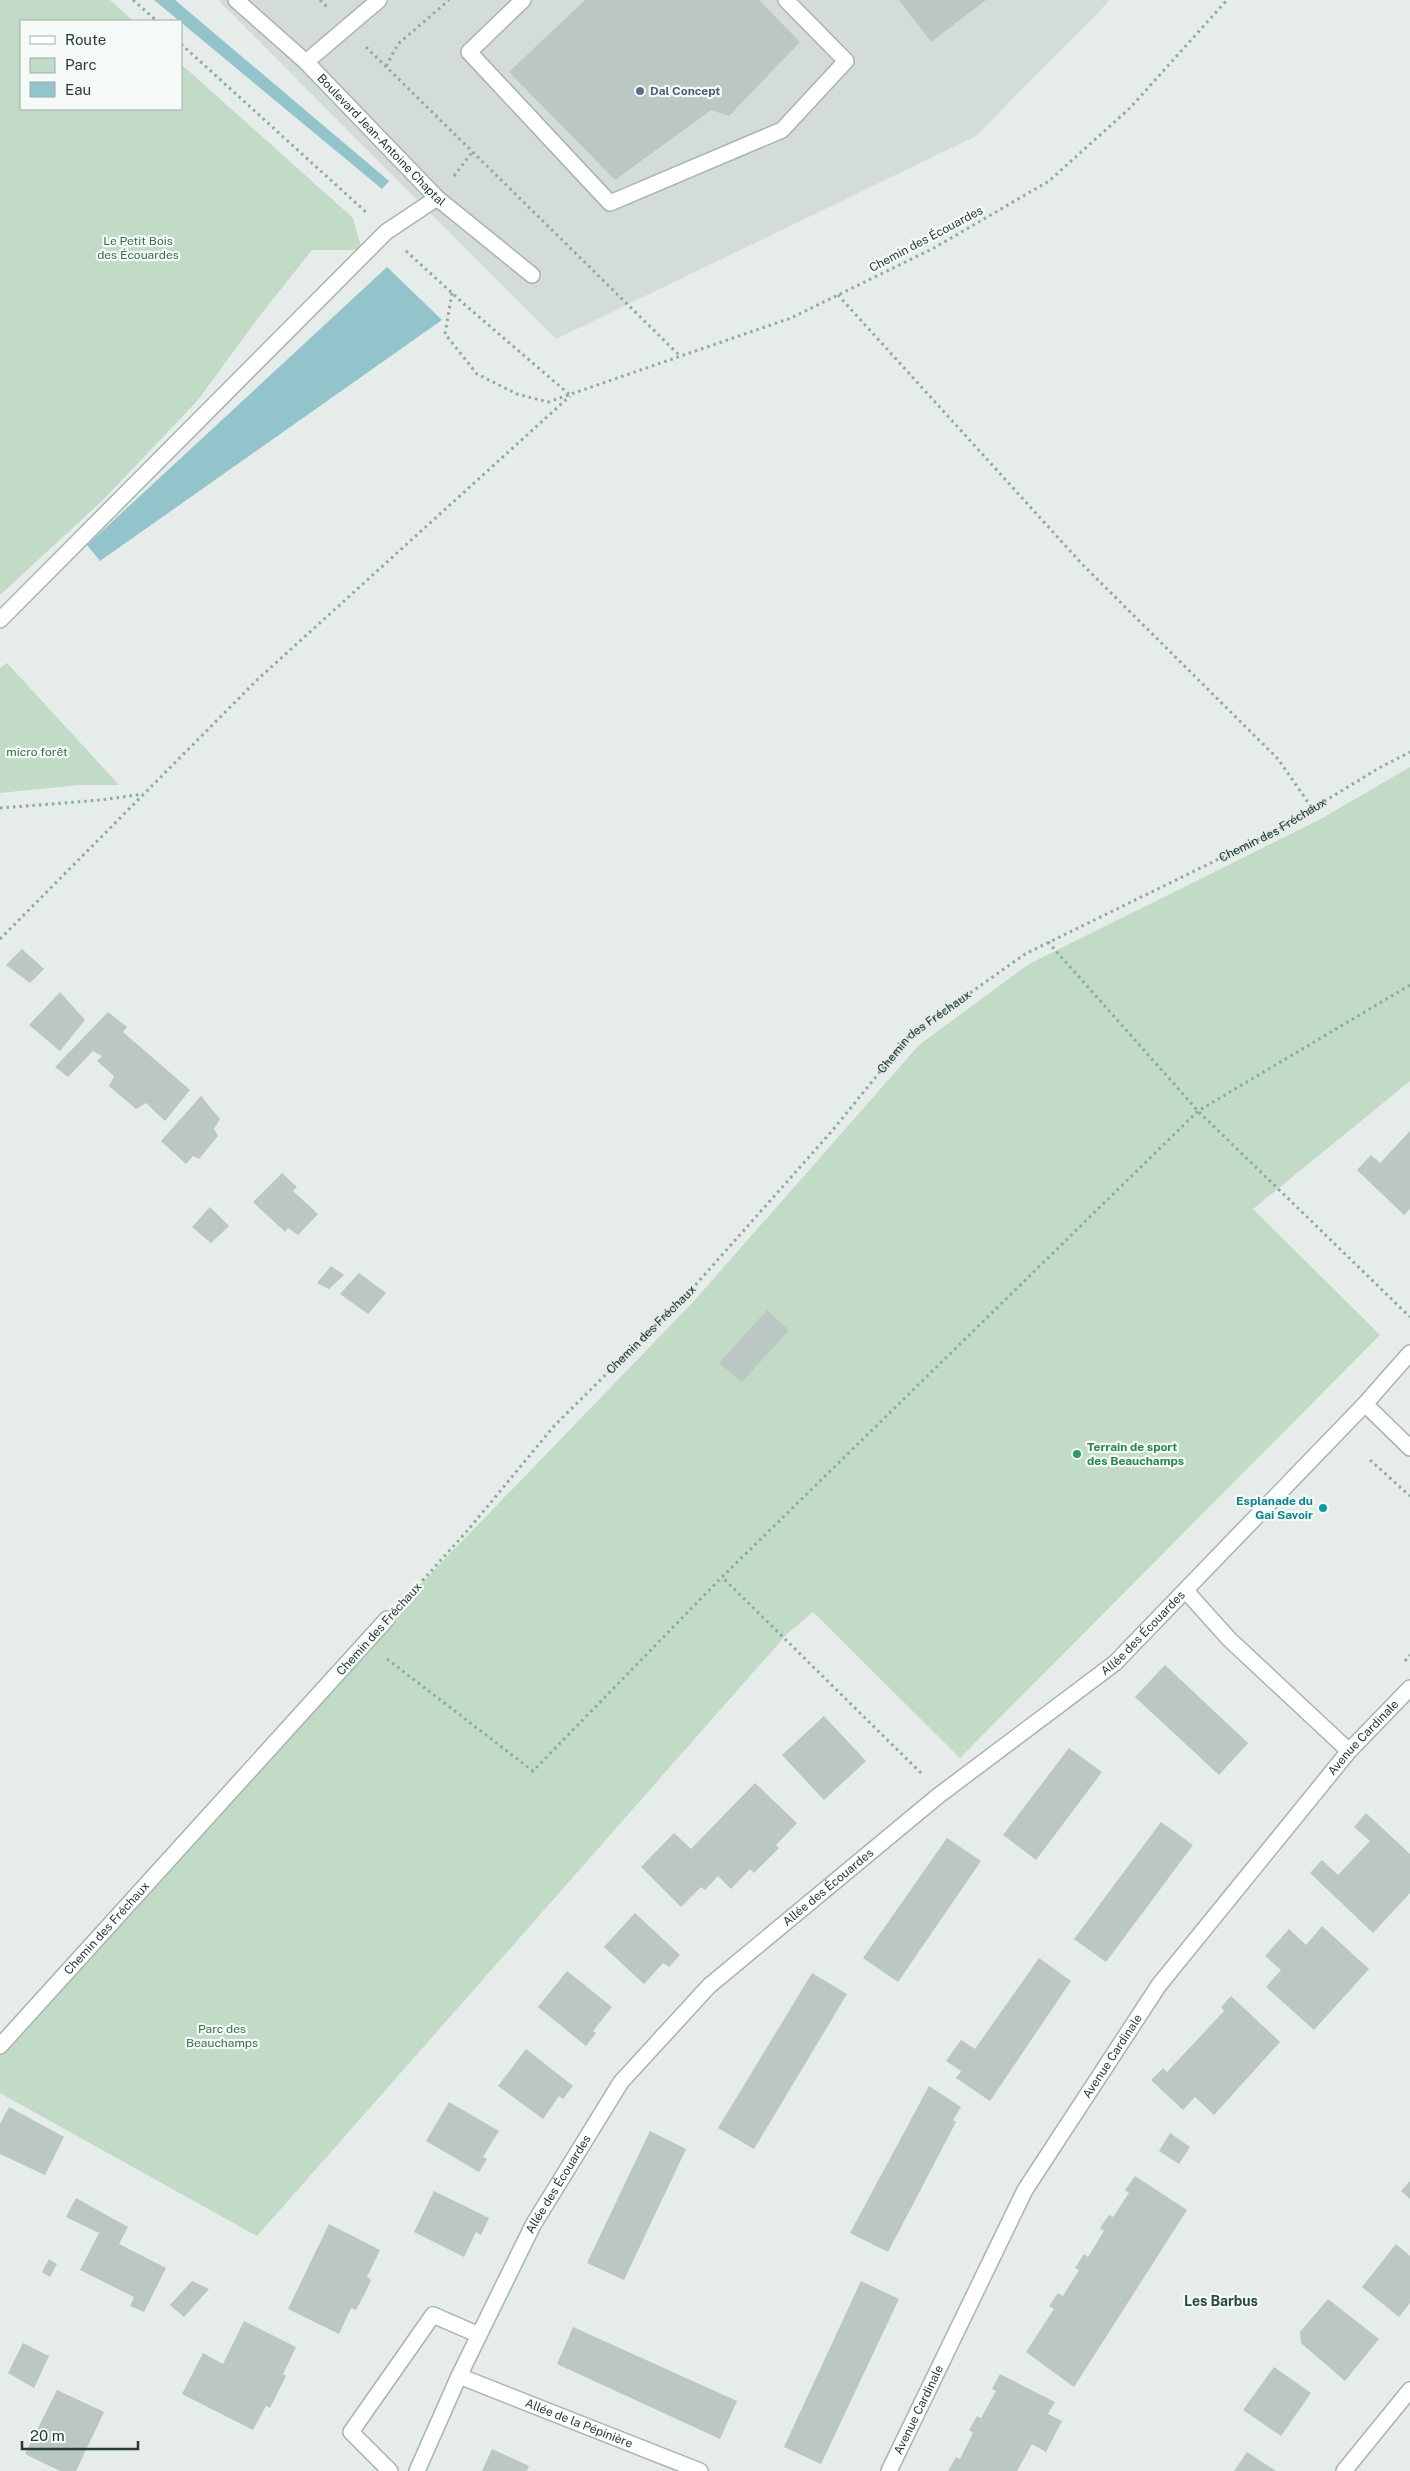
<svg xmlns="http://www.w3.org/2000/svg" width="1410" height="2471" font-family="'Public Sans',sans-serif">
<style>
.built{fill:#d3dcd8}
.green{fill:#c1dbc7}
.water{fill:#94c4cb}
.building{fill:#bbc7c2}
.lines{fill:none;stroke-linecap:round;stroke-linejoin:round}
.service-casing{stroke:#a8b4b0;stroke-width:18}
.minor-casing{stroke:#a8b4b0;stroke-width:18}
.path{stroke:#89aca0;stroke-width:3;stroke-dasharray:2.5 4;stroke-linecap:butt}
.service{stroke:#fff;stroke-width:15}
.minor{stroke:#fff;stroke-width:15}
.service-dot{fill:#5c6f8a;stroke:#f5f9f7;stroke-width:2}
.leisure-dot{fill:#2e9e5b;stroke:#f5f9f7;stroke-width:2}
.culture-dot{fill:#0f9aa8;stroke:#f5f9f7;stroke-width:2}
.labels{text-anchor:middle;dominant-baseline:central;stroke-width:4.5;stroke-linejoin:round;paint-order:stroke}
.service-label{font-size:12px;font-weight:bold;fill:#4e5e75;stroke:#f5f9f7;text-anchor:start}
.street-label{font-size:12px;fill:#263c36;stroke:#f5f9f7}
.park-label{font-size:12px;fill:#356f49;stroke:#f5f9f7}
.leisure-label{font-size:12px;font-weight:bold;fill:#27864d;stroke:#f5f9f7;text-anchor:start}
.culture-label{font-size:12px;font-weight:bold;fill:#0d838f;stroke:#f5f9f7;text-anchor:end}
.neighbourhood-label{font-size:14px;font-weight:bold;fill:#244c41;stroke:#f5f9f7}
</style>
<rect width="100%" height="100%" fill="#e5ece9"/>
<path class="built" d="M218,0h892l-134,136 -420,203z"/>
<g class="green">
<path d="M0,0h110l23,21h-112v88h160v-45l172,154 9,32h-50l-54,68 -60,82 -95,100 -103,95z"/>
<path d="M7,663l112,122h-40l-79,8v-125z"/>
<path d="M1410,767v314l-157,128 127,126 -420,423 -147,-146 -26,22 -530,602 -257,-143v-47l387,-427 307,-318 225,-256 110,-81 290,-144z"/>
</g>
<g class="water">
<path d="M154,0h21l214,181 -7,8z"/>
<path d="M387,267l55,53 -342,241 -13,-16z"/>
</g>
<g class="building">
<path d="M585,0h174l41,42 -71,74 -18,-6 -96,70 -106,-108z"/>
<path d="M899,0h87l-55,42z"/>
<path d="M22,949l22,20 -14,14 -24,-18z"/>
<path d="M60,992l25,28 -25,31 -31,-26z"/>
<path d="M108,1012l19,15 -4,5 67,58 -25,31 -19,-18 -10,6 -27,-23 5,-10 -17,-15 5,-5 -9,-5 -25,26 -13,-10z"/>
<path d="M201,1096l19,23 -6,10 4,7 -19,23 -6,-3 -7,8 -25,-23z"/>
<path d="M1410,1131v78l-6,6 -47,-45 14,-15 9,8z"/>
<path d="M282,1173l15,14 -4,4 25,23 -20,21 -10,-7 -3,4 -32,-30z"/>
<path d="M210,1207l19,19 -18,17 -19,-16z"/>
<path d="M331,1266l13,9 -15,14 -12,-6z"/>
<path d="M359,1273l27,20 -18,21 -28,-20z"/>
<path d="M767,1310l22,20 -47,52 -23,-19z"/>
<path d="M1165,1665l83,78 -29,32 -84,-78z"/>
<path d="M824,1716l42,45 -42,39 -42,-45z"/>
<path d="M1069,1748l33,24 -66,88 -33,-25z"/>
<path d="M755,1783l42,40 -21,22 3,3 -25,25 -4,-4 -19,20 -13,-13 -13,14 -4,-3 -20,20 -40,-40 33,-34 17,16z"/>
<path d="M1366,1813l44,41v39l-37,40 -63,-60 12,-13 16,15 32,-34 -16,-14z"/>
<path d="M1161,1822l32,23 -87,117 -32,-23z"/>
<path d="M947,1838l34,23 -83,121 -35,-24z"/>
<path d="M635,1913l45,42 -11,12 -6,-4 -19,21 -40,-37z"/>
<path d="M1322,1926l47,43 -55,61 -48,-43 15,-17 -16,-14 24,-27 17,16z"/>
<path d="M1039,1958l32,23 -81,120 -34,-23 5,-7 -15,-10 15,-21 14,9z"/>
<path d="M567,1971l45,36 -19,24 3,2 -10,13 -48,-39z"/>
<path d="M812,1973l35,21 -93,155 -36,-21z"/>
<path d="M1231,1996l49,46 -66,73 -19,-18 -12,13 -32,-30 12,-12 4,4 57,-61 -3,-4z"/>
<path d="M526,2049l47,37 -10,13 -4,-3 -16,23 -45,-33z"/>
<path d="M929,2086l32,21 -8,13 3,2 -68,130 -38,-19z"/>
<path d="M449,2102l50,29 -16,26 4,2 -8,13 -53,-31z"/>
<path d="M9,2107l55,30 -19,38 -45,-21v-30z"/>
<path d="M650,2131l36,18 -62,131 -37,-17z"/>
<path d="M1170,2133l20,14 -11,17 -20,-13z"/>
<path d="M1135,2176l52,34 -113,177 -48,-35 28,-43 -5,-3 9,-13 5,3 16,-26 -4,-2 9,-14 4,3 16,-26 -4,-3 9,-13 4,2 16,-24 -4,-3z"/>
<path d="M1410,2181v18l-9,-8z"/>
<path d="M434,2191l55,27 -8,17 -5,-3 -12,25 -50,-25z"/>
<path d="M76,2198l52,29 -9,17 47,24 -22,44 -14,-6 4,-9 -54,-27 19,-37 -33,-16z"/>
<path d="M329,2224l51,26 -13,27 4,3 -7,15 -8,15 -5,-2 -12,26 -51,-25z"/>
<path d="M1396,2244l14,12v47l-11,14 -37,-30z"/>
<path d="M49,2259l8,5 -7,13 -8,-5z"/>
<path d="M192,2281l17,8 -25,28 -14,-12z"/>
<path d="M861,2281l38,18 -78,165 -37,-17z"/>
<path d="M1328,2299l51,40 -34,42 -44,-38 -1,-11z"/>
<path d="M244,2321l52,26 -13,27 3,2 -16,32 -4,-2 -13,24 -71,-36 21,-41 20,11z"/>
<path d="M573,2327l164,74 -17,38 -163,-75z"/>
<path d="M23,2343l26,13 -15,32 -26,-15z"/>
<path d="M1274,2367l37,26 -30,43 -38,-26z"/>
<path d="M1000,2374l55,28 -7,12 14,7 -16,31 -14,-8 -15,27h-69l8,-14 4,2 13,-26 -4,-3 8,-14 4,2 15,-27 -4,-2z"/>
<path d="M57,2390l47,22 -28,59h-16l-35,-17z"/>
<path d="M492,2449l37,17 -2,5h-45z"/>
<path d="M1247,2452l29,19h-42z"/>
</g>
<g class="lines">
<g class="service-casing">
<g id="service">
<path d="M523,0l-54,52 141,151 172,-73 64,-69 -60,-61"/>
<path d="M0,620l386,-388 51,-34"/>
</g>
</g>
<g class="minor-casing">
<g id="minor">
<path id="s2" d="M236,0l70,62 131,136 95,77"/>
<path d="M306,62l73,-62"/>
<path d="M1365,1404l45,44"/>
<path d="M1186,1591l43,48 120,112"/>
<path id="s3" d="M0,2046l387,-427"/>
<path id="s4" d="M459,2376l241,95"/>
<path d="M390,2471l-39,-39 82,-117 46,20"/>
<path id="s5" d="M417,2471l42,-95 74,-151 88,-143 88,-96 229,-190 177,-133 250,-259 45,-51"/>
<path id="s6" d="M889,2471l136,-281 134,-205 190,-234 61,-63"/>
<path d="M1344,2471l66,-81"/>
</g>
</g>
<g class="path">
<path d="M133,0l24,21"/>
<path d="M320,0l7,7"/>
<path d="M181,44l186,169"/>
<path d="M366,47l315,310"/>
<path d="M386,66l12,-22 51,-44"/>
<path d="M454,176l19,-25"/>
<path d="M406,251l58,53 106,91"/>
<path d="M452,293l-7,41 32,40 40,20 31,8 243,-84 143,-70 115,-67 81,-73 97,-108"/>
<path d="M838,295l244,269 196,195 34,49"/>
<path d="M0,808l101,-8 42,-6"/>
<path d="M0,939l257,-259 313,-284"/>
<path d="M1048,942l150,169 212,206"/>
<path d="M1370,1460l40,36"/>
<path id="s1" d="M405,1600l63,-70 86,-104 137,-136 141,-159 77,-95 116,-82 249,-122 105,-64 31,-16"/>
<path d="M387,1659l146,112 189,-194"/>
<path d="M1405,1661l5,-6"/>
<path d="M921,1773l-199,-196 476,-466 212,-126"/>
</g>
<use href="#service" class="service"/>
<use href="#minor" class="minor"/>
</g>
<circle class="service-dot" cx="640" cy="91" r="5"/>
<circle class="leisure-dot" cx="1077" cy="1454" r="5"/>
<circle class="culture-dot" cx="1323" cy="1508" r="5"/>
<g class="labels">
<g class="service-label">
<text x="650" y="91">Dal Concept</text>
</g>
<g class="street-label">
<text stroke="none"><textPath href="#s2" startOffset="202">Boulevard Jean-Antoine Chaptal</textPath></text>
<text transform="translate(926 239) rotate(-28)">Chemin des Écouardes</text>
<text stroke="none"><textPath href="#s1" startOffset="1176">Chemin des Fréchaux</textPath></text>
<text stroke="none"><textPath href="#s1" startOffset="771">Chemin des Fréchaux</textPath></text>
<text stroke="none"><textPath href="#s1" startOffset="366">Chemin des Fréchaux</textPath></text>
<text transform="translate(379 1629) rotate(-48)">Chemin des Fréchaux</text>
<text stroke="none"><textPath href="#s5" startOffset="1130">Allée des Écouardes</textPath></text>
<text stroke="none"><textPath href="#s6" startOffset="878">Avenue Cardinale</textPath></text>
<text stroke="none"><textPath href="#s5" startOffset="725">Allée des Écouardes</textPath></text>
<text stroke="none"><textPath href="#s3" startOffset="159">Chemin des Fréchaux</textPath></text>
<text stroke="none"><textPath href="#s6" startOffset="472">Avenue Cardinale</textPath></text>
<text stroke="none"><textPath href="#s5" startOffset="320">Allée des Écouardes</textPath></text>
<text stroke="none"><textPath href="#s6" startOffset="68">Avenue Cardinale</textPath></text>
<text stroke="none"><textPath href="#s4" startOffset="129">Allée de la Pépinière</textPath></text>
</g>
<g class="park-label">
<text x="138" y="241">Le Petit Bois<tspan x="138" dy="14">des Écouardes</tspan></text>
<text x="37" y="752">micro forêt</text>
<text x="222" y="2029">Parc des<tspan x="222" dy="14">Beauchamps</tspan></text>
</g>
<g class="leisure-label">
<text x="1087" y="1447">Terrain de sport<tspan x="1087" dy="14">des Beauchamps</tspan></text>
</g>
<g class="culture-label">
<text x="1313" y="1501">Esplanade du<tspan x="1313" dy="14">Gai Savoir</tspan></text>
</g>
<g class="neighbourhood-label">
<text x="1221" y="2301">Les Barbus</text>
</g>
</g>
<rect x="20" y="20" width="162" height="90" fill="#f5f9f7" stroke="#a2adaa"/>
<rect x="30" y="36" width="25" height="8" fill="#ffffff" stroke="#a2adaa"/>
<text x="65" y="45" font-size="15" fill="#263c36">Route</text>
<rect x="30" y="58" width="25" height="15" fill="#c1dbc7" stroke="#a2adaa"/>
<text x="65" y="70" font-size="15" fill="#263c36">Parc</text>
<rect x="30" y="82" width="25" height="15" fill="#94c4cb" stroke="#a2adaa"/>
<text x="65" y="95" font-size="15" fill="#263c36">Eau</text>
<path d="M22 2441v8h116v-8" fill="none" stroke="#263c36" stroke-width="2.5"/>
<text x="30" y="2441" font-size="15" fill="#263c36" stroke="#f5f9f7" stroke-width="4" paint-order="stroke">20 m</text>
</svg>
